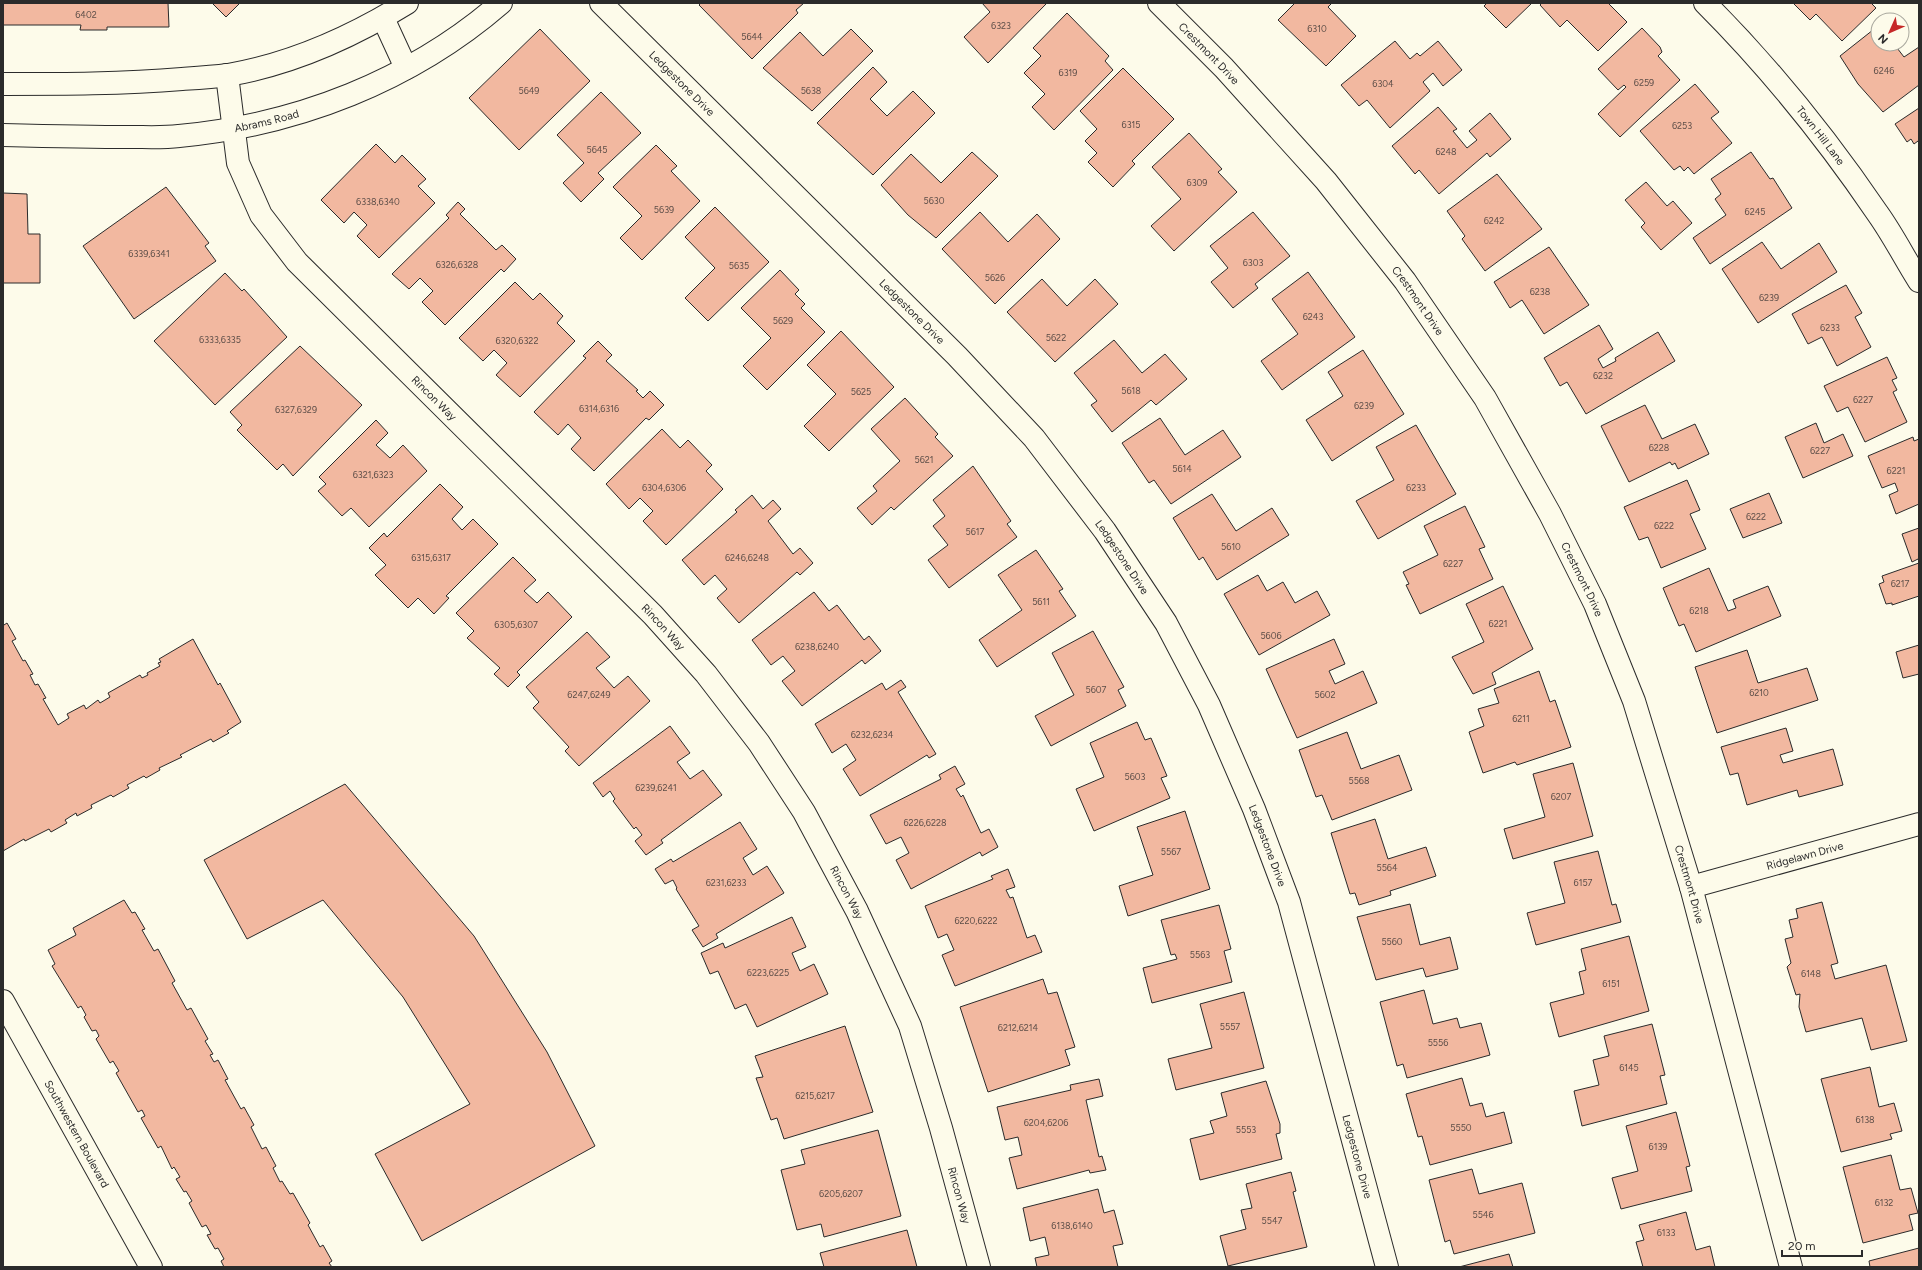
<svg xmlns="http://www.w3.org/2000/svg" width="1922" height="1270" font-family="Figtree,sans-serif">
<style>
.building{fill:#f2b8a0;stroke:#2b2b2b}
.lines{fill:none;stroke-linecap:round;stroke-linejoin:round}
.minor-casing{stroke:#2b2b2b;stroke-width:24}
.tertiary-casing{stroke:#2b2b2b;stroke-width:24}
.secondary-casing{stroke:#2b2b2b;stroke-width:24}
.minor{stroke:#fdfbea;stroke-width:22}
.tertiary{stroke:#fdfbea;stroke-width:22}
.secondary{stroke:#fdfbea;stroke-width:22}
.labels{text-anchor:middle;dominant-baseline:central;stroke-width:3;stroke-linejoin:round;paint-order:stroke}
.number-label{font-size:9px;fill:#5d4e48}
.street-label{font-size:11px;fill:#2b2b2b;stroke:#fdfbea}
</style>
<rect width="100%" height="100%" fill="#fdfbea"/>
<g class="building">
<path d="M3,3h165l1,24h-62v3h-27l1,-5h-78z"/>
<path d="M212,3h28l-14,14z"/>
<path d="M701,3h103l-8,7 2,3 -46,46 -53,-54z"/>
<path d="M982,3h65l-59,60 -24,-26 26,-25z"/>
<path d="M1295,3h37l-4,4 28,29 -30,30 -48,-46z"/>
<path d="M1487,3h45l-26,25 -22,-22z"/>
<path d="M1542,3h66l19,19 -29,29 -31,-31 -7,7 -20,-22z"/>
<path d="M1793,3h78l5,5 -34,33 -26,-27 -6,6z"/>
<path d="M1067,13l42,43 -4,5 8,9 -59,60 -22,-23 13,-13 -21,-21 17,-17 -8,-8z"/>
<path d="M1878,26v18h16l10,13 15,-10v38l-36,27 -25,-28 -18,-28z"/>
<path d="M1642,28l18,19 2,5 -4,4 22,24 -60,57 -22,-23 28,-27 -2,-2 -6,5 -20,-21z"/>
<path d="M540,29l50,52 -71,69 -50,-52z"/>
<path d="M851,29l22,22 -61,60 -49,-43 37,-36 23,24z"/>
<path d="M1395,41l15,18 7,-6 3,3 18,-15 24,29 -19,16 -10,-13 -10,9 7,9 -40,37 -23,-28 -8,6 -18,-21z"/>
<path d="M873,67l14,15 -17,17 17,17 26,-25 22,22 -62,62 -56,-52z"/>
<path d="M1123,68l51,51 -42,42 3,3 -22,23 -25,-25 9,-9 -12,-12 12,-12 -17,-18z"/>
<path d="M1695,84l24,28 -8,6 21,25 -38,31 -6,-7 -4,4 -4,-5 -6,4 -34,-39z"/>
<path d="M601,92l40,41 -43,40 6,6 -23,23 -18,-19 21,-20 -27,-28z"/>
<path d="M1438,107l19,22 -4,2 14,17 10,-8 -8,-9 21,-18 21,26 -21,18 -3,-4 -48,41 -20,-24 -4,4 -23,-28z"/>
<path d="M1919,108v35l-1,-2 -4,3 -3,-5 -4,3 -12,-18z"/>
<path d="M1189,133l33,36 -4,3 19,20 -63,59 -23,-25 30,-27 -29,-32z"/>
<path d="M376,144l19,19 7,-8 24,24 -8,7 17,17 -56,55 -22,-22 10,-11 -13,-13 -10,11 -23,-23z"/>
<path d="M656,145l21,21 -6,5 29,30 -58,59 -22,-22 22,-22 -29,-29z"/>
<path d="M972,152l26,24 -62,62 -28,-23 -27,-30 30,-31 30,29z"/>
<path d="M1751,152l19,27 3,-1 19,30 -82,56 -17,-26 33,-23 -11,-16 6,-5 -10,-15z"/>
<path d="M1497,174l45,55 -57,42 -23,-32 3,-3 -18,-25z"/>
<path d="M1646,182l21,24 6,-5 19,22 -31,27 -20,-23 4,-4 -20,-23z"/>
<path d="M166,187l43,56 -4,3 11,15 -82,58 -51,-73z"/>
<path d="M3,193l24,1 1,40h12v49h-37z"/>
<path d="M458,202l7,7 -5,5 36,36 6,-5 14,14 -12,13 -3,-3 -56,56 -23,-23 11,-11 -13,-13 -11,11 -17,-15 57,-56 -3,-3z"/>
<path d="M715,207l54,55 -61,59 -23,-23 30,-30 -30,-31z"/>
<path d="M980,212l28,30 29,-28 23,25 -65,65 -53,-55z"/>
<path d="M1253,212l37,44 -35,28 3,4 -25,20 -22,-26 17,-14 -18,-22z"/>
<path d="M1762,242l19,27 38,-26 18,29 -79,51 -36,-54z"/>
<path d="M1549,247l40,58 -45,29 -22,-34 -12,8 -16,-26z"/>
<path d="M780,270l19,20 -4,4 10,10 -4,4 24,24 -58,58 -24,-24 28,-28 -30,-30z"/>
<path d="M1308,272l47,65 -73,53 -21,-29 37,-27 -26,-35z"/>
<path d="M225,273l17,18 2,-2 43,48 -72,68 -61,-64z"/>
<path d="M1042,279l25,27 28,-27 23,25 -63,58 -48,-50z"/>
<path d="M515,282l18,18 7,-7 23,23 -6,7 18,18 -55,56 -24,-22 11,-12 -13,-13 -11,11 -24,-23z"/>
<path d="M1846,285l16,28 -7,4 16,30 -34,19 -15,-29 -14,7 -16,-30z"/>
<path d="M1599,325l14,24 -15,10 5,9 13,-7 -1,-3 43,-26 17,29 -89,53 -19,-32 -7,4 -16,-28z"/>
<path d="M841,331l53,56 -65,64 -25,-25 32,-32 -29,-29z"/>
<path d="M1114,340l28,33 23,-19 22,25 -31,26 -5,-5 -39,32 -21,-27 6,-4 -23,-28z"/>
<path d="M598,341l14,14 -6,6 32,29 -2,1 7,7 7,-7 14,14 -15,15 -3,-2 -52,53 -23,-22 10,-11 -13,-14 -10,11 -24,-23 52,-54 -3,-2z"/>
<path d="M300,346l62,59 -69,71 -10,-12 -6,6 -40,-40 5,-5 -12,-13z"/>
<path d="M1363,350l41,64 -72,47 -26,-41 37,-24 -15,-24z"/>
<path d="M1887,357l10,21 -5,2 5,10 -4,2 14,30 -42,20 -17,-35 -11,5 -13,-26z"/>
<path d="M905,398l33,36 -3,3 18,19 -59,54 -3,-3 -19,18 -15,-17 20,-17 -4,-5 27,-25 -29,-32z"/>
<path d="M1645,405l17,34 33,-15 14,30 -31,15 -3,-6 -3,2 -2,-3 -41,20 -28,-56z"/>
<path d="M1160,418l25,37 38,-25 18,27 -70,47 -17,-24 -5,3 -27,-40z"/>
<path d="M376,420l12,13 -12,12 14,13 13,-13 24,26 -58,56 -18,-19 -9,8 -24,-25 8,-7 -7,-7z"/>
<path d="M1816,423l8,20 19,-9 10,22 -50,22 -18,-41z"/>
<path d="M1416,425l40,69 -78,45 -22,-38 38,-21 -18,-33z"/>
<path d="M662,429l18,19 8,-8 24,25 -6,6 17,18 -57,56 -23,-24 10,-10 -13,-13 -11,11 -23,-25z"/>
<path d="M1913,437l1,4 5,-2v65l-23,10 -7,-19 9,-4 -3,-8 -13,5 -14,-32z"/>
<path d="M973,466l38,55 -4,3 10,13 -68,51 -21,-28 20,-15 -15,-19 12,-10 -12,-16z"/>
<path d="M1687,480l13,30 -10,4 16,35 -45,19 -13,-31 -9,3 -15,-33z"/>
<path d="M440,484l23,23 -11,12 10,11 11,-11 25,25 -52,52 3,2 -15,16 -16,-16 -10,10 -33,-33 11,-10 -17,-17 15,-15 3,4z"/>
<path d="M1769,493l13,30 -39,15 -13,-29z"/>
<path d="M1212,494l24,37 36,-23 17,27 -72,45 -14,-23 -4,3 -26,-42z"/>
<path d="M752,495l11,14 10,-9 8,9 -13,12 25,33 7,-6 13,15 -13,12 -3,-3 -58,51 -22,-25 10,-9 -12,-14 -11,10 -22,-25 55,-48 -2,-2z"/>
<path d="M1465,506l20,41 -6,2 14,30 -73,35 -14,-29 3,-1 -6,-12 35,-17 -14,-29z"/>
<path d="M1919,528v34l-1,-3 -6,3 -10,-28z"/>
<path d="M1036,550l27,39 -4,2 17,25 -79,51 -18,-27 43,-30 -24,-35z"/>
<path d="M513,557l23,23 -12,11 13,12 11,-11 24,25 -55,55 3,3 -12,12 -14,-13 6,-6 -33,-30 7,-7 -18,-18z"/>
<path d="M1919,563v33l-27,9v-2l-6,1 -7,-20 5,-2 -2,-6z"/>
<path d="M1709,568l19,43 8,-3 -3,-8 35,-14 13,30 -85,36 -12,-28 -5,2 -16,-38z"/>
<path d="M1258,575l9,16 16,-9 12,21 22,-12 13,24 -71,40 -35,-61z"/>
<path d="M1503,586l30,63 -41,24 4,11 -23,10 -21,-37 32,-15 -18,-38z"/>
<path d="M814,592l15,19 8,-6 27,35 5,-4 12,15 -16,13 -3,-4 -60,46 -20,-25 13,-10 -12,-15 -12,9 -19,-25z"/>
<path d="M3,623l1,2 3,-2 9,16 -4,2 11,20 2,-1 8,14 -3,1 5,10 3,-1 8,14 -3,1 15,26 11,-7 -2,-4 17,-9 2,4 12,-9 2,3 10,-6 -2,-4 32,-18 2,3 6,-3 -1,-2 13,-7 -2,-3 3,-1 -2,-3 34,-20 25,46 2,-2 21,39 -14,9 2,2 -16,9 -2,-3 -31,16 2,2 -23,11 1,2 -14,8 -2,-2 -17,9 2,3 -16,9 -2,-2 -20,10 1,3 -15,8 -1,-3 -11,7 2,3 -16,9 -2,-3 -24,12 -1,-2 -21,12z"/>
<path d="M1093,631l31,56 -6,3 8,16 -75,40 -16,-30 39,-21 -22,-42z"/>
<path d="M587,632l23,25 -14,11 18,20 14,-12 22,25 -71,65 -14,-15 4,-4 -36,-39 6,-6 -13,-15z"/>
<path d="M1334,639l11,25 -16,7 6,13 28,-13 14,32 -80,35 -31,-69z"/>
<path d="M1919,645v29l-16,4 -7,-26z"/>
<path d="M1747,650l11,33 49,-15 11,32 -101,33 -22,-66z"/>
<path d="M1539,671l11,31 5,-2 16,47 -54,18 -2,-3 -32,11 -14,-41 15,-6 -6,-17 21,-6 -5,-14z"/>
<path d="M901,680l5,7 -8,5 38,62 -7,4 -2,-3 -67,41 -17,-27 13,-9 -10,-16 -14,9 -17,-29 67,-41 4,7z"/>
<path d="M1137,722l8,18 6,-2 16,38 -6,2 9,20 -76,33 -18,-42 28,-12 -14,-34z"/>
<path d="M670,726l20,27 -13,9 13,17 13,-9 19,25 -61,45 2,3 -17,12 -11,-14 7,-6 -6,-8 -2,2 -21,-28 2,-2 -5,-8 -7,6 -10,-14z"/>
<path d="M1786,728l7,23 -13,4 3,8 50,-14 10,36 -44,12 -2,-7 -50,15 -9,-32 -8,2 -9,-28z"/>
<path d="M1347,732l14,37 38,-14 13,35 -80,30 -10,-25 -6,2 -17,-47z"/>
<path d="M1573,763l20,73 -80,23 -9,-30 41,-12 -12,-43z"/>
<path d="M955,766l10,18 -9,5 5,8 2,-2 18,38 8,-4 9,18 -16,9 -2,-4 -69,37 -15,-29 13,-7 -8,-16 -15,7 -16,-29 71,-36 -2,-4z"/>
<path d="M345,784l129,152 73,116 48,94 -173,95 -47,-87 95,-50 -67,-107 -80,-97 -76,39 -43,-79z"/>
<path d="M1185,811l25,78 -82,27 -9,-30 34,-11 -16,-48z"/>
<path d="M1375,819l13,40 38,-12 10,29 -46,15 1,4 -32,10 -4,-12 -5,1 -19,-61z"/>
<path d="M740,822l17,27 -14,9 10,17 14,-9 17,27 -68,41 2,4 -15,9 -11,-17 7,-4 -23,-37 1,-1 -4,-8 -8,4 -10,-15 16,-10 2,3z"/>
<path d="M1598,851l14,54 4,-1 5,18 -85,23 -9,-32 38,-10 -11,-41z"/>
<path d="M1008,869l7,18 -9,3 4,8 3,-1 14,41 8,-3 7,17 -87,34 -13,-31 12,-5 -7,-16 -9,4 -13,-32 68,-27 -2,-3z"/>
<path d="M124,900l8,13 3,-1 10,17 -3,1 12,21 4,-2 17,32 -3,2 15,27 4,-2 17,31 -3,2 8,13 -3,1 4,7 4,-2 10,19 -3,1 16,29 3,-2 10,18 -3,2 11,22 4,-2 10,19 -3,2 7,14 2,-1 8,13 3,-1 17,30 -2,2 12,22 3,-2 9,16 -3,2 3,4h-108l-3,-6 3,-2 -6,-11 -3,1 -8,-14 4,-1 -5,-9 -4,2 -13,-24 3,-2 -6,-10 -2,1 -8,-13 4,-2 -6,-10 -2,2 -11,-23 -3,2 -17,-30 4,-2 -3,-6 -4,2 -22,-39 3,-2 -6,-10 -3,2 -14,-24 3,-3 -3,-6 -4,1 -8,-14 2,-2 -5,-9 -3,2 -26,-42 3,-2 -7,-14 28,-15 -3,-7z"/>
<path d="M1822,902l16,61 -7,2 4,14 51,-14 21,76 -36,9 -9,-32 -56,14 -7,-25 1,-13 -4,1 -9,-28 4,-4 -6,-24 8,-2 -4,-17 9,-2 -2,-9z"/>
<path d="M1410,904l10,41 30,-8 8,32 -32,8 -3,-9 -47,12 -19,-63z"/>
<path d="M1219,905l12,44 -7,2 8,31 -80,21 -9,-35 34,-9 -2,-5 -4,1 -10,-35z"/>
<path d="M792,917l14,30 -14,6 8,18 14,-7 14,30 -71,33 -11,-23 -11,5 -17,-38 -8,3 -9,-21 22,-10 2,5z"/>
<path d="M1629,936l20,75 -90,26 -9,-34 34,-9 -5,-22 7,-2 -5,-21z"/>
<path d="M1043,979l5,15 9,-2 18,55 -10,3 5,15 -82,27 -28,-85z"/>
<path d="M1424,990l9,34 24,-6 3,10 21,-5 9,32 -83,23 -4,-14 -6,2 -17,-64z"/>
<path d="M1244,992l20,76 -88,22 -8,-31 44,-11 -12,-44z"/>
<path d="M1652,1024l13,51 -5,1 7,28 -85,22 -8,-35 25,-6 -6,-25 16,-4 -5,-20z"/>
<path d="M845,1026l28,86 -89,27 -7,-21 -6,2 -15,-42 7,-1 -8,-21z"/>
<path d="M1870,1067l9,40 15,-4 8,28 -12,3 2,5 -51,13 -20,-73z"/>
<path d="M1462,1078l8,28 12,-3 4,14 18,-5 8,31 -82,22 -8,-29 -4,1 -12,-43z"/>
<path d="M1099,1079l4,17 -17,4 13,57 3,-1 4,14 -16,3 -1,-3 -72,19 -8,-31 13,-3 -4,-18 -13,3 -8,-33 74,-17 -1,-5z"/>
<path d="M1266,1081l14,43v9l-4,1 6,25 -82,21 -10,-41 24,-6 -4,-12 17,-5 -6,-23z"/>
<path d="M1676,1112l14,54 -4,1 6,24 -71,18 -9,-31 26,-7 -12,-45z"/>
<path d="M878,1130l23,86 -77,21 -3,-13 -24,6 -16,-60 24,-6 -4,-14z"/>
<path d="M1891,1155l9,35 11,-2 7,25 -9,2 4,15 -50,13 -20,-76z"/>
<path d="M1472,1169l7,25 43,-11 13,50 -81,21 -4,-14 -5,2 -16,-62z"/>
<path d="M1291,1172l5,19 -3,1 14,55 -79,19 -8,-30 26,-7 -5,-19 11,-2 -6,-24z"/>
<path d="M1098,1189l6,24 10,-3 9,34 -10,2 5,21h-81l-2,-9 14,-3 -4,-18 -15,4 -7,-33z"/>
<path d="M1686,1212l10,38 14,-4 5,21h-72l-7,-25 8,-2 -5,-15z"/>
<path d="M907,1230l10,37h-93l-4,-14z"/>
<path d="M1919,1248v19h-49l-1,-6z"/>
<path d="M1509,1254l4,13h-54z"/>
</g>
<g class="lines">
<g class="minor-casing">
<g id="minor">
<path id="s1" d="M601,3l356,353 77,82 71,93 61,92 43,82 45,104 35,93 98,365"/>
<path id="s2" d="M1159,3l65,65 102,113 79,100 80,117 65,116 45,90 39,97 57,186 100,380"/>
<path id="s3" d="M1705,3c64,64 122,136 173,211 15,21 27,45 41,67"/>
<path id="s4" d="M227,75l11,88 23,52 36,47 356,353 53,59 53,69 45,69 53,99 53,115 31,102 38,139"/>
<path id="s5" d="M1691,887l228,-63"/>
</g>
</g>
<g class="tertiary-casing">
<g id="tertiary">
<path id="s6" d="M3,1001l148,266"/>
</g>
</g>
<g class="secondary-casing">
<g id="secondary">
<path d="M383,18l23,50"/>
<path d="M3,84c60,0 119,0 179,-5 15,-1 31,-2 46,-4 64,-11 124,-38 179,-72"/>
<path id="s7" d="M3,135c42,1 85,2 127,2 16,0 33,1 49,-1 118,-11 232,-55 322,-133"/>
</g>
</g>
<use href="#minor" class="minor"/>
<use href="#tertiary" class="tertiary"/>
<use href="#secondary" class="secondary"/>
</g>
<g class="labels">
<g class="number-label">
<text x="86" y="14">6402</text>
<text x="1001" y="25">6323</text>
<text x="1317" y="28">6310</text>
<text x="752" y="36">5644</text>
<text x="1884" y="70">6246</text>
<text x="1068" y="72">6319</text>
<text x="1644" y="82">6259</text>
<text x="1383" y="83">6304</text>
<text x="529" y="90">5649</text>
<text x="811" y="90">5638</text>
<text x="1131" y="124">6315</text>
<text x="1682" y="125">6253</text>
<text x="597" y="149">5645</text>
<text x="1446" y="151">6248</text>
<text x="1197" y="182">6309</text>
<text x="934" y="200">5630</text>
<text x="378" y="201">6338,6340</text>
<text x="664" y="209">5639</text>
<text x="1755" y="211">6245</text>
<text x="1494" y="220">6242</text>
<text x="149" y="253">6339,6341</text>
<text x="1253" y="262">6303</text>
<text x="457" y="264">6326,6328</text>
<text x="739" y="265">5635</text>
<text x="995" y="277">5626</text>
<text x="1540" y="291">6238</text>
<text x="1769" y="297">6239</text>
<text x="1313" y="316">6243</text>
<text x="783" y="320">5629</text>
<text x="1830" y="327">6233</text>
<text x="1056" y="337">5622</text>
<text x="220" y="339">6333,6335</text>
<text x="517" y="340">6320,6322</text>
<text x="1603" y="375">6232</text>
<text x="1131" y="390">5618</text>
<text x="861" y="391">5625</text>
<text x="1863" y="399">6227</text>
<text x="1364" y="405">6239</text>
<text x="599" y="408">6314,6316</text>
<text x="296" y="409">6327,6329</text>
<text x="1659" y="447">6228</text>
<text x="1820" y="450">6227</text>
<text x="924" y="459">5621</text>
<text x="1182" y="468">5614</text>
<text x="1896" y="470">6221</text>
<text x="373" y="474">6321,6323</text>
<text x="664" y="487">6304,6306</text>
<text x="1416" y="487">6233</text>
<text x="1756" y="516">6222</text>
<text x="1664" y="525">6222</text>
<text x="975" y="531">5617</text>
<text x="1231" y="546">5610</text>
<text x="431" y="557">6315,6317</text>
<text x="747" y="557">6246,6248</text>
<text x="1453" y="563">6227</text>
<text x="1900" y="583">6217</text>
<text x="1041" y="601">5611</text>
<text x="1699" y="610">6218</text>
<text x="1498" y="623">6221</text>
<text x="516" y="624">6305,6307</text>
<text x="1271" y="635">5606</text>
<text x="817" y="646">6238,6240</text>
<text x="1096" y="689">5607</text>
<text x="1759" y="692">6210</text>
<text x="589" y="694">6247,6249</text>
<text x="1325" y="694">5602</text>
<text x="1521" y="718">6211</text>
<text x="872" y="734">6232,6234</text>
<text x="1135" y="776">5603</text>
<text x="1359" y="780">5568</text>
<text x="656" y="787">6239,6241</text>
<text x="1561" y="796">6207</text>
<text x="925" y="822">6226,6228</text>
<text x="1171" y="851">5567</text>
<text x="1387" y="867">5564</text>
<text x="726" y="882">6231,6233</text>
<text x="1583" y="882">6157</text>
<text x="976" y="920">6220,6222</text>
<text x="1392" y="941">5560</text>
<text x="1200" y="954">5563</text>
<text x="768" y="972">6223,6225</text>
<text x="1811" y="973">6148</text>
<text x="1611" y="983">6151</text>
<text x="1230" y="1026">5557</text>
<text x="1018" y="1027">6212,6214</text>
<text x="1438" y="1042">5556</text>
<text x="1629" y="1067">6145</text>
<text x="815" y="1095">6215,6217</text>
<text x="1865" y="1119">6138</text>
<text x="1046" y="1122">6204,6206</text>
<text x="1461" y="1127">5550</text>
<text x="1246" y="1129">5553</text>
<text x="1658" y="1146">6139</text>
<text x="841" y="1193">6205,6207</text>
<text x="1884" y="1202">6132</text>
<text x="1483" y="1214">5546</text>
<text x="1272" y="1220">5547</text>
<text x="1072" y="1225">6138,6140</text>
<text x="1666" y="1232">6133</text>
</g>
<g class="street-label">
<text stroke="none"><textPath href="#s2" startOffset="71">Crestmont Drive</textPath></text>
<text stroke="none"><textPath href="#s1" startOffset="114">Ledgestone Drive</textPath></text>
<text stroke="none"><textPath href="#s7" startOffset="265">Abrams Road</textPath></text>
<text stroke="none"><textPath href="#s3" startOffset="176">Town Hill Lane</textPath></text>
<text stroke="none"><textPath href="#s2" startOffset="395">Crestmont Drive</textPath></text>
<text stroke="none"><textPath href="#s1" startOffset="438">Ledgestone Drive</textPath></text>
<text stroke="none"><textPath href="#s4" startOffset="398">Rincon Way</textPath></text>
<text stroke="none"><textPath href="#s1" startOffset="762">Ledgestone Drive</textPath></text>
<text stroke="none"><textPath href="#s2" startOffset="719">Crestmont Drive</textPath></text>
<text stroke="none"><textPath href="#s4" startOffset="722">Rincon Way</textPath></text>
<text stroke="none"><textPath href="#s1" startOffset="1086">Ledgestone Drive</textPath></text>
<text stroke="none"><textPath href="#s5" startOffset="118">Ridgelawn Drive</textPath></text>
<text stroke="none"><textPath href="#s2" startOffset="1043">Crestmont Drive</textPath></text>
<text stroke="none"><textPath href="#s4" startOffset="1046">Rincon Way</textPath></text>
<text stroke="none"><textPath href="#s6" startOffset="152">Southwestern Boulevard</textPath></text>
<text stroke="none"><textPath href="#s1" startOffset="1410">Ledgestone Drive</textPath></text>
<text stroke="none"><textPath href="#s4" startOffset="1370">Rincon Way</textPath></text>
</g>
</g>
<rect width="1922" height="1270" fill="none" stroke="#2b2b2b" stroke-width="8"/>
<g transform="translate(1890 32) rotate(225)"><circle r="19" fill="#fdfbea" stroke="#a9a89e"/>
<path d="M0-3L7 15L0 10L-7 15Z" fill="#c62828"/>
<text y="-6" font-size="11" font-weight="bold" text-anchor="middle" fill="#2b2b2b">N</text>
</g>
<path d="M1782 1250v6h80v-6" fill="none" stroke="#2b2b2b" stroke-width="2"/>
<text x="1788" y="1250" font-size="12" fill="#2b2b2b" stroke="#fdfbea" stroke-width="3" paint-order="stroke">20 m</text>
</svg>
